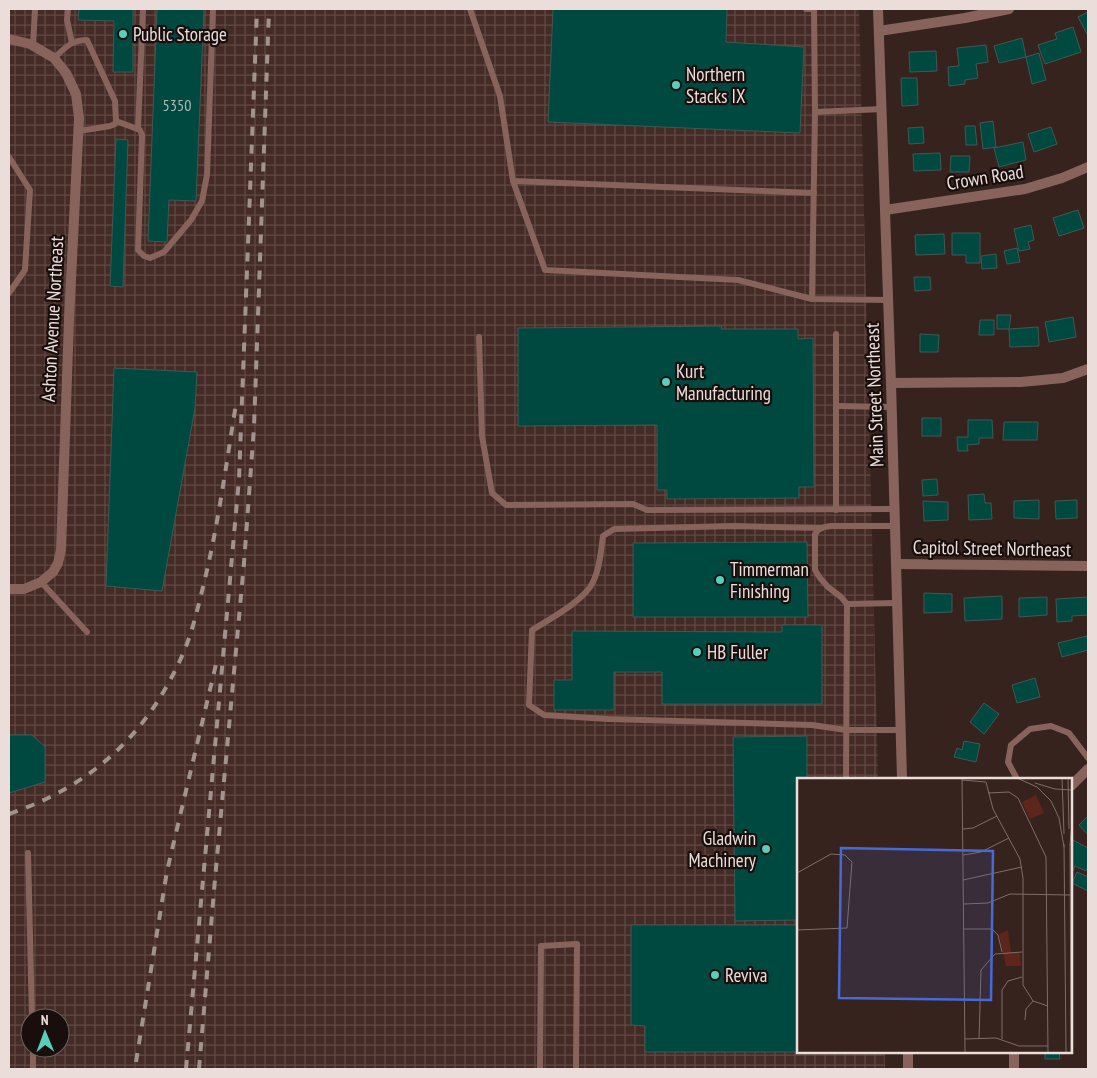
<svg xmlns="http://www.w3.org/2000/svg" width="1097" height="1078" font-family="'PT Sans Narrow',sans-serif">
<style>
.industrial{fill:url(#industrial-grid);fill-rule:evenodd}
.building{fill:#004941;stroke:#3e5954}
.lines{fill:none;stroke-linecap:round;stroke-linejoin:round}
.service{stroke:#87635b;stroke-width:6}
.minor{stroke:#87635b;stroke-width:10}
.tertiary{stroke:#87635b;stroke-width:10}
.rail{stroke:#a3938f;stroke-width:4;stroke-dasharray:9 9;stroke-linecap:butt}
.poi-dot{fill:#5acebd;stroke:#180f0d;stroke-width:2}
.labels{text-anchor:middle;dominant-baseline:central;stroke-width:4.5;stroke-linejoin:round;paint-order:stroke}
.number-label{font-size:16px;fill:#b0b8b4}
.poi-label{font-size:19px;fill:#ebddda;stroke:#180f0d;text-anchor:start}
.street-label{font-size:19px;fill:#ebddda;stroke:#180f0d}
.inset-road{fill:none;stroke:#7f6d69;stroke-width:1}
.view{fill:#466bd8;fill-opacity:0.15;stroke:#466bd8;stroke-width:2.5}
.inset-edge{fill:none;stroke:#ebddda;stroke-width:2.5}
</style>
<defs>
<pattern id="industrial-grid" width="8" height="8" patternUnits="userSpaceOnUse" patternTransform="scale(1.25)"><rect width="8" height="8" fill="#452b25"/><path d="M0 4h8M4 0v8" fill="none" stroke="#604944"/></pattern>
</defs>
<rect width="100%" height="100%" fill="#37231e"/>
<path class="industrial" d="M9,9h850l19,770h-80v273h87v17h-876zM30,1018h30v30h-30z"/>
<g class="building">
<path d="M79,9h54v63h-20l1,-51 -36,-1z"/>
<path d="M157,9h47l-8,192 -27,-1 -2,42 -19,-1z"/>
<path d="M553,9h174l-1,33 78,5 -4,86 -252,-11z"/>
<path d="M1088,12v24l-10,-19z"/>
<path d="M1073,27l8,25 -36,12 -7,-19 19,-6 -2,-6z"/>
<path d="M1022,38l4,19 -27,6 -5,-17z"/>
<path d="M986,45l2,17 -12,2 2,14 -13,2v4l-16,2 -1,-19 11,-1 -2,-18z"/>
<path d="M936,51l1,20 -27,1 -1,-20z"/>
<path d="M1039,53l7,27 -14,4 -6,-27z"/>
<path d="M901,78h16l1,27 -16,1z"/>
<path d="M993,121l3,26 -13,2 -3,-26z"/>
<path d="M965,126h10l2,19h-11z"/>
<path d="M923,127l1,16 -15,1 -1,-16z"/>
<path d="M1051,127l6,17 -23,8 -6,-18z"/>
<path d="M116,139l12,1 -5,147 -13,-1z"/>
<path d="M1023,142l3,18 -27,7 -5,-19z"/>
<path d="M940,153l1,17 -27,1 -1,-17z"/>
<path d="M951,156h19l-1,16h-19z"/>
<path d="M1078,210l6,18 -25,8 -6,-18z"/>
<path d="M1031,225l3,15 -6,2 2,7 -11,2 -5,-22z"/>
<path d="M952,233h28v30h-14v-8h-14z"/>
<path d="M944,234l1,20 -29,1 -1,-20z"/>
<path d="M1017,248l3,14 -13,2 -3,-13z"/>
<path d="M996,254l1,14 -15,1 -1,-13z"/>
<path d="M914,277h16l1,13 -16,1z"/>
<path d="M997,315h14l-2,14h-12z"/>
<path d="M1073,317l3,20 -27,5 -4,-20z"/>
<path d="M980,320h14v15h-15z"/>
<path d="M722,326l-1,3h77v10l15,-1 1,149h-15v11l-132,1v-9h-10v-65l-139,1v-98z"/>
<path d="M1038,327l1,19 -29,1 -1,-18z"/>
<path d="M920,334l19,1 -1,17h-18z"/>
<path d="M114,368l83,4 -2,36 -33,183 -56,-5z"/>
<rect x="922" y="418" width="19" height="18"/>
<path d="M968,420h24l1,18h-14v6l-12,1 1,6h-10l-1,-14h11z"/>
<path d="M1004,422h34l-1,18h-34z"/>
<path d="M937,479l1,16 -15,1 -1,-16z"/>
<path d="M984,494l1,9h6l1,16 -23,1 -1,-25z"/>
<path d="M1039,500v19l-25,-1v-17z"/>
<path d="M1077,500v18l-21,1 -1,-18z"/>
<path d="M923,501l25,1v18l-24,1z"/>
<path d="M807,542l1,75h-175v-74z"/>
<path d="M924,593l28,1v18l-28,1z"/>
<path d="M1002,596v23l-37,2 -1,-23z"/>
<path d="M1047,597v18l-28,2v-19z"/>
<path d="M1088,597v18l-16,1v5l-15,1 -1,-23z"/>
<path d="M782,625h40v79h-160v-32h-48v38h-60v-30h18v-49l210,1z"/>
<path d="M1087,636l1,6v8l-26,7 -4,-14z"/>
<path d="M1035,678l5,19 -23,6 -5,-18z"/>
<path d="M984,703l15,11 -15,20 -14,-12z"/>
<path d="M9,735h23l13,12v35l-36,11z"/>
<path d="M807,736v43h-9v141l-63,1 -2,-184z"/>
<path d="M964,741l16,3 -4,18 -22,-5 3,-9 5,2z"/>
<path d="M1088,816v19l-9,-10z"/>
<path d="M1071,839l17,9v18l-2,5 -11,-5 -2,5 -2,-1z"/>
<path d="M1077,872l11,5v14l-16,-8z"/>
<path d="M631,925h167v127h26h-179v-26l-14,-1z"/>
<path d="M1045,1052h14l1,7h-15z"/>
</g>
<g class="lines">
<g class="service">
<path d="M68,9l-1,11 5,23"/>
<path d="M470,9l30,87 13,85 32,89 193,10 74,19 76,1"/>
<path d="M806,9h8l1,103"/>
<path d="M33,46l2,-37"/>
<path d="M54,58c11,-10 17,-18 33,-18l28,61 1,20 -1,3 -5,2 -31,5"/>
<path d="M116,121l24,9 2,5 -4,115 6,6 6,2 14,-6 27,-32 11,-19 5,-26 6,-166"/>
<path d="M138,129l5,-120"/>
<path d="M9,157l21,33 -5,80 -16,23"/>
<path d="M513,181l301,12"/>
<path d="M812,299l3,-187 67,-3"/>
<path d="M836,334v176"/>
<path d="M479,337l3,99 10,57 14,12 127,-1 14,6 247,-1"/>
<path d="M836,406l55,1"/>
<path d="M822,528l-88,-2 -120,3 -11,7c-2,15 -3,32 -10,46 -8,18 -43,37 -61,48l-3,75 15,10 64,4 204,6 34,5h55"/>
<path d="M41,582l46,50"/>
<path d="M847,604l50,-1"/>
<path d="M846,779l1,-175 -6,-7 -13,-10 -8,-9 -5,-8v-36c4,-6 8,-7 16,-8h64"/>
<path d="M1017,779l-9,-17 3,-17 19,-16 21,-3 18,7 19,25"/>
<path d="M28,853l4,165"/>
<path d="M33,1048v21"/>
<path d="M540,1069l1,-123 36,-2 -1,125"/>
</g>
<g class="minor">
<path d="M879,31l86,-13 44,-9"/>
<path d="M9,39l21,5 24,14 12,15 10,21 3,24 -10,202 -8,230 -3,13 -5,9 -12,10 -17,7h-15"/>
<path d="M885,210l140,-21 37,-11 26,-11"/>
<path d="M896,564l192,2"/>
<path d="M1071,786l17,-17"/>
<path d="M1014,1052v17"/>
</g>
<g class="tertiary">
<path d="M878,9l13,374 11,396"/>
<path d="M891,383l130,-1 42,-4 25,-9"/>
<path d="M908,1052v17"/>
</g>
<g class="rail">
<path d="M9,814c85,-29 141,-82 176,-165 8,-20 13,-42 18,-62 15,-60 23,-122 33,-183"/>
<path d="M136,1062l31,-191 50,-211"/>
<path d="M186,1069l53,-590 18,-470"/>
<path d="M199,1069l16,-190 29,-316 10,-136 15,-418"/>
</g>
</g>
<g class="poi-dot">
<circle cx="123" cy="34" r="5"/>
<circle cx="676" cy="85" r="5"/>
<circle cx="666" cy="382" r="5"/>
<circle cx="720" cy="580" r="5"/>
<circle cx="697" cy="652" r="5"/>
<circle cx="766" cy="849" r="5"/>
<circle cx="715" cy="975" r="5"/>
</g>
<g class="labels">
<g class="number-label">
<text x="177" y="105">5350</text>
</g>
<g class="poi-label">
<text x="133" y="34">Public Storage</text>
<text x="686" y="74">Northern<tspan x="686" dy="22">Stacks IX</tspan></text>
<text x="676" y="371">Kurt<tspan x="676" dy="22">Manufacturing</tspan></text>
<text x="730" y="569">Timmerman<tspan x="730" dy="22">Finishing</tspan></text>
<text x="707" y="652">HB Fuller</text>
<text x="756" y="838" text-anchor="end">Gladwin<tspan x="756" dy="22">Machinery</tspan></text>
<text x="725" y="975">Reviva</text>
</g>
<g class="street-label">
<text transform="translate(985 177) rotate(-9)">Crown Road</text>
<text transform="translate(52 319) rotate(-87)">Ashton Avenue Northeast</text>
<text transform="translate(874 395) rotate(-92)">Main Street Northeast</text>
<text transform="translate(992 548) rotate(1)">Capitol Street Northeast</text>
</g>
</g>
<g transform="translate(797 778)">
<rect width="275" height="275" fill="#37231e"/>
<path d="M239,17l8,18 -14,6 -8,-17zM211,152l3,23h9l1,13h-15l-7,-32z" fill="#5e251a"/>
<path class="inset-road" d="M165,0l3,275M220,0l20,9 14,14 8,17 5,29M265,0l2,56M271,0l1,51M165,2l24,2 7,27 27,50 3,19v107l10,16 15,5M238,5l20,6 17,1M191,15l21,-1 9,6 28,59 2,196M166,51l10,-1 24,-12M267,66l2,209M273,66l1,209M273,67l2,-22M166,77l18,-3 28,-14M0,95l34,-19 14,1 7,7 -5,66 -50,2M166,102l59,-13M167,126l24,-1 22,-9 61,1M167,151h28l6,6 4,17M228,242l1,-11 7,-8M168,261l31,-1 23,8h29M182,261l2,-69 14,-16 27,-2M205,261v-49l6,-9 14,-4"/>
<path class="view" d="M44,70l152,3 -2,149 -152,-2z"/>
<rect width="275" height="275" class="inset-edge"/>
</g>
<rect width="1097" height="1078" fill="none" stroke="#ebddda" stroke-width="20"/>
<g transform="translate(45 1033) rotate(359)"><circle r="24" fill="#180f0d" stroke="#6c615f"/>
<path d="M0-4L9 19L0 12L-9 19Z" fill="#5acebd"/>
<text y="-8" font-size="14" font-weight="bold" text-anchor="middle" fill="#ebddda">N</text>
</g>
</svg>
